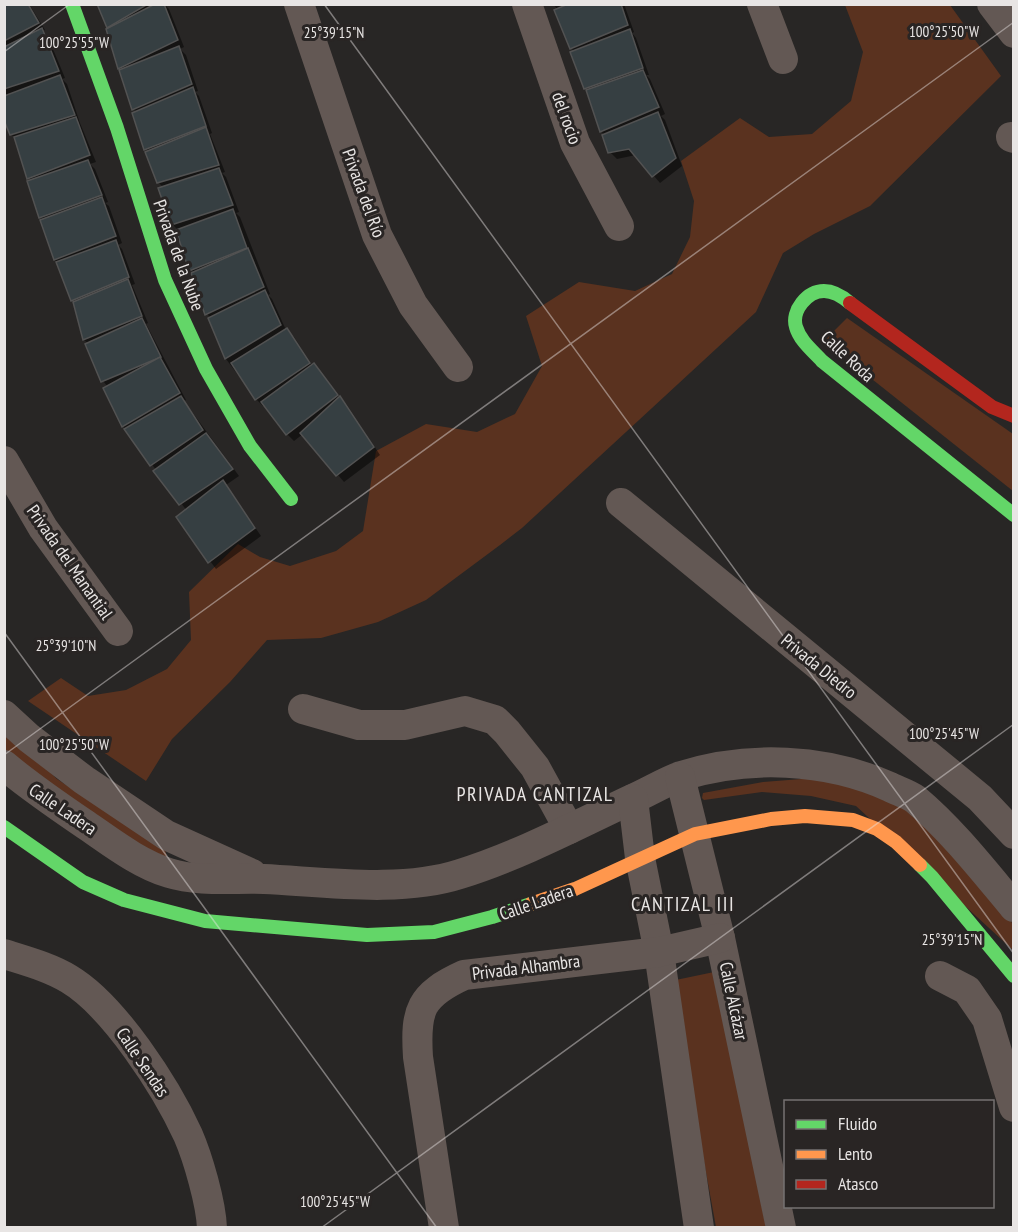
<svg xmlns="http://www.w3.org/2000/svg" width="1018" height="1232" font-family="'PT Sans Narrow',sans-serif">
<style>
.green{fill:#5a321f}
.shadow{fill:#0007}
.building{fill:#363f42;stroke:#525252;stroke-width:1.5}
.lines{fill:none;stroke-linecap:round;stroke-linejoin:round}
.street{stroke:#635854;stroke-width:30}
.fast{stroke:#63d668;stroke-width:14}
.slow{stroke:#ff974d;stroke-width:14}
.jam{stroke:#b3261e;stroke-width:14}
.ticks{fill:none;stroke:#e8e5e4;stroke-width:1.5;stroke-opacity:0.45}
.labels{text-anchor:middle;dominant-baseline:central;stroke-width:6;stroke-linejoin:round;paint-order:stroke}
.street-label{font-size:18px;fill:#e8e5e4;stroke:#292524}
.neighbourhood-label{font-size:20px;letter-spacing:1.5px;fill:#e8e5e4;stroke:#292524}
.ticks-label{font-size:15px;text-anchor:middle;fill:#e8e5e4;stroke:#292524;stroke-width:6;stroke-linejoin:round;paint-order:stroke}
</style>
<rect width="100%" height="100%" fill="#282625"/>
<g class="green">
<path d="M845,5h105l51,71 -131,130 -56,28 -31,19 -27,59 -234,216 -22,17 -74,55 -48,22 -57,16 -54,2 -37,42 -58,57 -26,42 -118,-80 33,-23 27,18 38,-6 41,-21 24,-29 -2,-48 49,-48 22,13 30,9 46,-15 27,-20 13,-80 50,-27 51,8 38,-18 27,-48 -16,-50 53,-34 56,9 37,-17 18,-37 4,-36 -13,-40 59,-43 29,19 43,-3 39,-33 12,-49z"/>
<path d="M847,318l166,116v57l-189,-150z"/>
<path d="M4,728l53,51 108,71 2,7 -6,4 -156,-109z"/>
<path d="M814,778l51,7 63,35 85,104v26l-157,-144 -45,-10 -49,-4 -58,8 -2,-2 1,-5 60,-11z"/>
<path d="M714,972l52,255h-50l-45,-246z"/>
</g>
<g class="shadow">
<path d="M4,4h25l16,26 -3,1 6,6 17,41 -3,1 5,5 13,39 16,39 -6,2 5,5 13,33 -3,1 4,3 13,37 -4,2 4,4 13,35 -3,1 16,38 -2,1 40,76 -2,1 55,75 -13,9 35,51 -45,33 -38,-51 9,-7 -64,-85 -15,-39 -5,-6 -16,-36 2,-1 -5,-4 -9,-38 -20,-42 -14,-39 2,-1 -3,-3 -8,-36 -4,-3 -12,-39 -5,-5 -7,-19z"/>
<path d="M99,4h68l-2,1 4,4 15,38 -4,2 6,6 12,36 -3,1 4,4 13,37 -2,1 15,38 -3,1 4,4 13,35 -3,1 4,4 30,77 -2,1 4,4 14,31 8,7 18,28 8,7 27,33 33,50 -36,27 -41,-48 -9,7 -7,-7 -21,-29 -3,1 -7,-7 -30,-40 -15,-41 -4,-4 -28,-83 -7,-7 -8,-36 -6,-6 -9,-30 -3,-3 -9,-37 -4,-3 -13,-41 -10,-39z"/>
<path d="M553,4h71l10,28 -2,1 4,5 13,37h-3l4,4 15,35 -4,2 4,4 17,46 -22,17 -24,-28 -19,4 -7,-7 -5,-16 -4,-5 -16,-43 -10,-36 -4,-4 -15,-37 2,-1z"/>
</g>
<g class="building">
<path d="M4,4h24l11,19 -35,18z"/>
<path d="M97,4h51l-41,24z"/>
<path d="M155,4h9l14,36 -60,29 -12,-40z"/>
<path d="M568,4h53l7,21 -58,24 -16,-39z"/>
<path d="M42,28l17,43 -55,18v-42z"/>
<path d="M630,29l13,39 -59,21 -14,-37z"/>
<path d="M179,46l13,38 -60,26 -13,-40z"/>
<path d="M643,70l16,37 -59,25 -14,-42z"/>
<path d="M60,75l15,40 -65,20 -6,-15v-24z"/>
<path d="M193,87l13,39 -62,24 -12,-37z"/>
<path d="M658,112l18,46 -24,19 -23,-28 -21,4 -6,-18z"/>
<path d="M76,117l14,38 -63,24 -13,-42z"/>
<path d="M206,127l13,38 -62,18 -12,-31z"/>
<path d="M88,160l14,35 -63,23 -12,-37z"/>
<path d="M219,168l14,37 -62,20 -13,-37z"/>
<path d="M102,197l14,39 -62,24 -14,-40z"/>
<path d="M233,209l14,39 -58,23 -13,-41z"/>
<path d="M116,240l13,37 -58,24 -15,-39z"/>
<path d="M248,248l16,39 -59,28 -14,-42z"/>
<path d="M128,279l14,37 -59,24 -10,-38z"/>
<path d="M265,290l16,35 -56,34 -17,-41z"/>
<path d="M142,318l19,39 -60,25 -16,-38z"/>
<path d="M287,328l23,35 -55,37 -24,-37z"/>
<path d="M160,357l20,36 -58,34 -19,-39z"/>
<path d="M314,363l24,32 -52,40 -25,-33z"/>
<path d="M181,396l22,34 -53,36 -26,-37z"/>
<path d="M340,396l34,51 -38,29 -36,-43z"/>
<path d="M206,433l27,36 -54,36 -26,-34z"/>
<path d="M223,480l32,48 -47,35 -32,-46z"/>
</g>
<g class="lines">
<g class="street">
<path d="M299,4l78,231 36,70 45,62"/>
<path d="M527,4l48,139 44,83"/>
<path d="M762,4l21,55"/>
<path d="M992,4l22,29"/>
<path d="M1011,137l3,1"/>
<path d="M4,461l39,67 75,103"/>
<path d="M621,503l359,295 34,36"/>
<path d="M303,709l56,16h46l60,-14 30,9 12,12 28,35 34,62"/>
<path d="M4,715l25,23 55,42 82,55 86,39"/>
<path d="M4,765c26,22 54,41 82,60 25,17 53,39 83,48 29,9 64,5 95,6 61,3 137,14 196,-5 58,-18 115,-48 170,-74 17,-7 34,-18 51,-24 67,-21 145,-18 209,11 8,4 18,7 25,12 37,31 68,71 99,108"/>
<path d="M680,777l40,161 61,290"/>
<path d="M633,799l7,59 19,94 40,276"/>
<path d="M4,954c22,7 45,13 65,25 45,27 97,108 119,156 10,23 23,68 24,93"/>
<path d="M940,976l27,14 20,29 27,88"/>
<path d="M444,1228l-26,-171c-3,-47 2,-62 46,-82l195,-23 61,-14"/>
</g>
<g class="fast">
<path d="M72,4l45,124 48,152 41,89 44,77 41,53"/>
<path d="M850,303c-7,-6 -17,-12 -26,-12 -17,0 -33,20 -28,36 4,14 17,24 26,34l192,154"/>
<path d="M4,827l79,55 41,18 81,21 162,14 67,-3 58,-15 39,-13"/>
<path d="M920,865l12,12 82,99"/>
</g>
<path class="slow" d="M531,904l44,-15 120,-55 76,-15 34,-3 48,4 24,9 19,13 24,23"/>
<path class="jam" d="M850,303l142,104 22,9"/>
</g>
<path class="ticks" d="M324,4l690,950M4,52l66,-48M4,632l433,596M4,755l1010,-733M321,1228l693,-504"/>
<g class="labels">
<g class="street-label">
<text transform="translate(567 118) rotate(70)">del rocio</text>
<text transform="translate(364 193) rotate(70)">Privada del Río</text>
<text transform="translate(179 255) rotate(70)">Privada de la Nube</text>
<text transform="translate(848 356) rotate(43)">Calle Roda</text>
<text transform="translate(70 562) rotate(55)">Privada del Manantial</text>
<text transform="translate(819 666) rotate(39)">Privada Diedro</text>
<text transform="translate(63 809) rotate(34)">Calle Ladera</text>
<text transform="translate(536 902) rotate(-19)">Calle Ladera</text>
<text transform="translate(526 967) rotate(-7)">Privada Alhambra</text>
<text transform="translate(734 1001) rotate(78)">Calle Alcázar</text>
<text transform="translate(143 1062) rotate(56)">Calle Sendas</text>
</g>
<g class="neighbourhood-label">
<text x="535" y="794">PRIVADA CANTIZAL</text>
<text x="683" y="904">CANTIZAL III</text>
</g>
</g>
<g class="ticks-label">
<text x="944" y="37">100°25'50"W</text>
<text x="334" y="38">25°39'15"N</text>
<text x="74" y="48">100°25'55"W</text>
<text x="66" y="651">25°39'10"N</text>
<text x="944" y="739">100°25'45"W</text>
<text x="74" y="750">100°25'50"W</text>
<text x="952" y="945">25°39'15"N</text>
<text x="335" y="1207">100°25'45"W</text>
</g>
<rect width="1018" height="1232" fill="none" stroke="#e8e5e4" stroke-width="12"/>
<rect x="784" y="1100" width="210" height="108" fill="#292524" stroke="#757271" stroke-width="1.5"/>
<rect x="796" y="1120" width="30" height="9" fill="#63d668" stroke="#757271" stroke-width="1.5"/>
<text x="838" y="1130" font-size="18" fill="#e8e5e4">Fluido</text>
<rect x="796" y="1150" width="30" height="9" fill="#ff974d" stroke="#757271" stroke-width="1.5"/>
<text x="838" y="1160" font-size="18" fill="#e8e5e4">Lento</text>
<rect x="796" y="1180" width="30" height="9" fill="#b3261e" stroke="#757271" stroke-width="1.5"/>
<text x="838" y="1190" font-size="18" fill="#e8e5e4">Atasco</text>
</svg>
